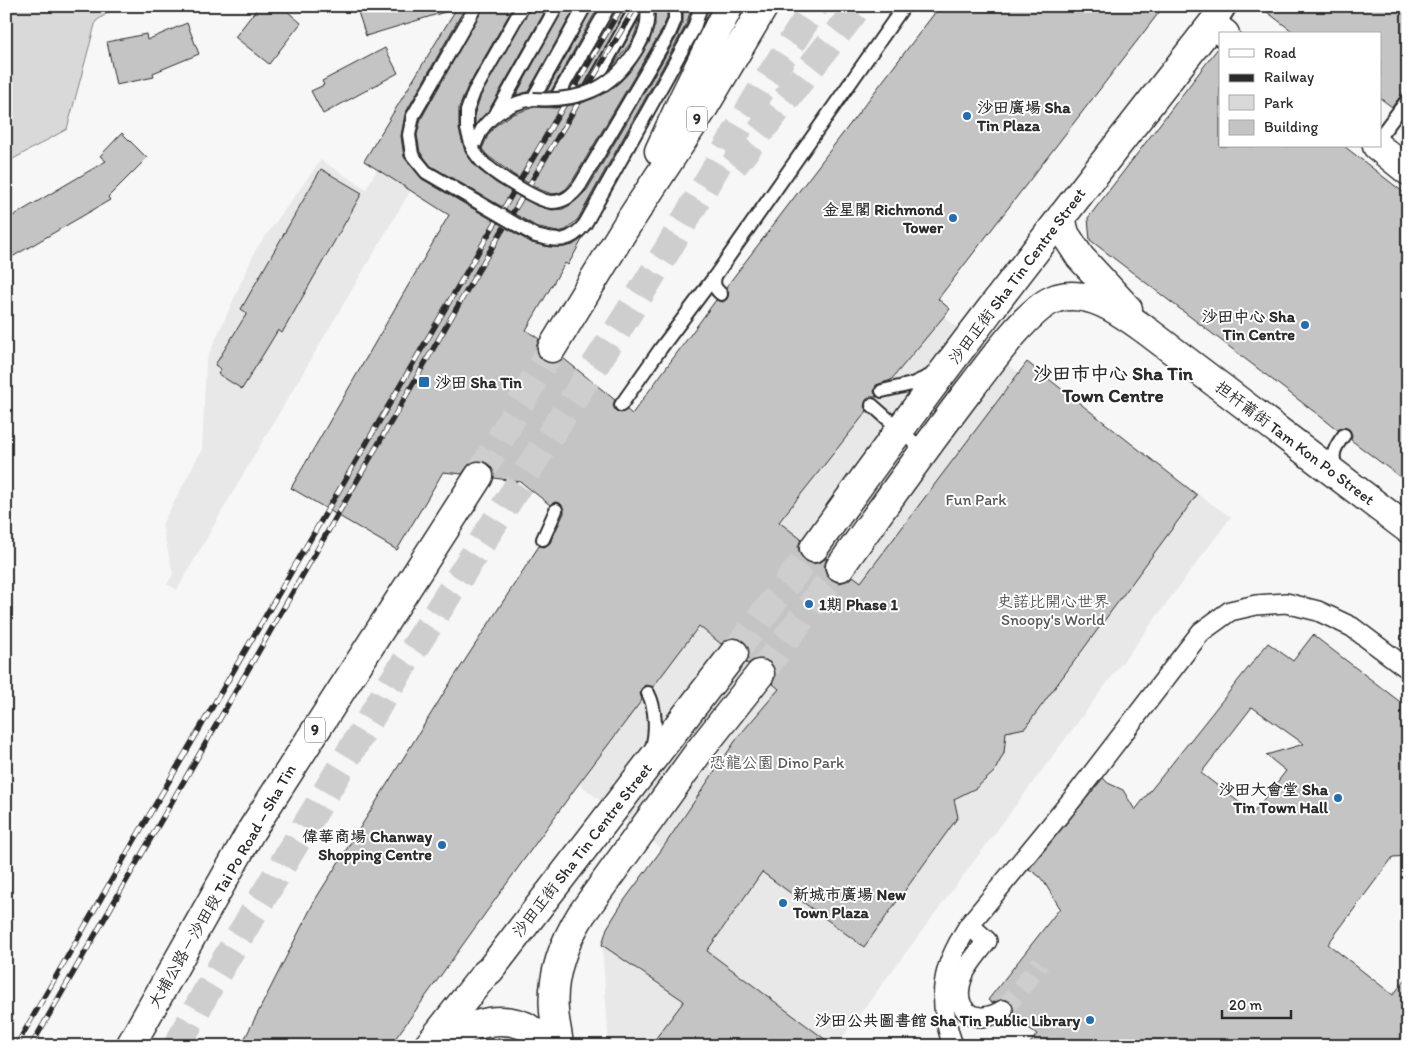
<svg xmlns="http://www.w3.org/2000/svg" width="1414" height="1052" font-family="Itim,'LXGW WenKai TC',sans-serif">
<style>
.built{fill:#e8e8e8}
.green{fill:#d9d9d9;stroke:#828282}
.building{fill:#c4c4c4;stroke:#2b2b2b;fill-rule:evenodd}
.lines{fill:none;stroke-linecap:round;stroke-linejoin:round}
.pedestrian-tunnel{stroke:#cecece;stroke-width:19;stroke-dasharray:19 9;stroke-linecap:butt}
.secondary-tunnel{stroke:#cecece;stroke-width:28;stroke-dasharray:28 14;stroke-linecap:butt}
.trunk-tunnel{stroke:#cecece;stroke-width:28;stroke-dasharray:28 14;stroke-linecap:butt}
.service-casing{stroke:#2b2b2b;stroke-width:16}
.pedestrian-casing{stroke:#2b2b2b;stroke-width:22}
.minor-casing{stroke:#2b2b2b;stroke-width:29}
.secondary-casing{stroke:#2b2b2b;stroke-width:31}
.trunk-casing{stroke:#2b2b2b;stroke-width:31}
.service{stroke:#fff;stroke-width:12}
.pedestrian{stroke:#fff;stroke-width:19}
.minor{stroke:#fff;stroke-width:25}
.secondary{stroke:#fff;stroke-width:28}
.trunk{stroke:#fff;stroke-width:28}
.rail-casing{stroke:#2b2b2b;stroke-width:5.5}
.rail{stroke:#fff;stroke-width:4;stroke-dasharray:11;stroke-linecap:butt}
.service-bridge-casing{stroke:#2b2b2b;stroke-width:16;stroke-linecap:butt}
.service-bridge{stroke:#fff;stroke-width:12}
.poi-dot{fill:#1f6fb2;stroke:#fff;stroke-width:2}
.labels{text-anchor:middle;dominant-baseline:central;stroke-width:4;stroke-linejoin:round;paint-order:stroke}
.shield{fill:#fff;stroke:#6b6b6b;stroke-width:1}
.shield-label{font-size:15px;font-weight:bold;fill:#2b2b2b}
.poi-label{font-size:16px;font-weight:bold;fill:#2b2b2b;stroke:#fff;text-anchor:end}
.street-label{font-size:16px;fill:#2b2b2b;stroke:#fff}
.park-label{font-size:16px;fill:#565656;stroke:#fff}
.quarter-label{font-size:19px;font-weight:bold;fill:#2b2b2b;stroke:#fff}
</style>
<rect width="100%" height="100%" fill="#f7f7f7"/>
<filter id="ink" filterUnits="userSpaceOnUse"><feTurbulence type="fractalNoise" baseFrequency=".02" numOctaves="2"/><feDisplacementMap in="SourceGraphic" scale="10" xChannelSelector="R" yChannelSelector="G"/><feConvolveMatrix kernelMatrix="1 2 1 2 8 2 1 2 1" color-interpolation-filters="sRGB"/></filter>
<g filter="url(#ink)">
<g class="built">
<path d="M469,6h59l-74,111 -202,342 -75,131 -10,-6 6,-10 -11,-49 40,-76 4,-88 50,-112 65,-89 45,29z"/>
<path d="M800,188l150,121 -6,8 75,56 212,144 -395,529h-227l-7,-101 5,-17 16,-26 39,-53 -83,-65 -5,6 -127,-102 96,-149 15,-26 9,-8z"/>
</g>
<path class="green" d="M6,6h112l-22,15 -29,108 -61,34z"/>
<g class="building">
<path d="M259,6h22l20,17 -32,41 -34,-27z"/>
<path d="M377,6h70l1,5 -82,25 -8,-24z"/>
<path d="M458,6h8l-61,108 -4,22 3,21 18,22 110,64 17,4h15l9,-2 10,-7 -15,27 -3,-2 -39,67 13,9 -3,9 2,7 6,6 8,3 7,-2 4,-4 52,42 -2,5 3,6 5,2 6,-3 5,4 84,-114 7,2 4,-3 2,-7 -3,-5 214,-281h224l-226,293 12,10 -59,71 -15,5 -2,7 3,5h-7l-4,3 -2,7 3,4 -88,111 22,17 -3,8 2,7 5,6 8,4 7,-2 7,-4 -3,8 2,7 5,6 8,4 8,-2 6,-5 8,6 166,-220 170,133 -172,233 -19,4 -2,21 -10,19 -18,16 -22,11 4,18 -94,130 -102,-75 -55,79 127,95h-184l34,-45 -82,-56 5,-17 16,-26 39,-53 76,-112 41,-48 -7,-6 3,-6v-8l-6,-8 -7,-2 -8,1 -6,4 -2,-1 3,-8v-7l-5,-7 -8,-3 -8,1 -7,5 -22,-18 -46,61 -8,-2 -4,4 -1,4 2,7 -68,90 -184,256h-149l74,-146 132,-212 92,-142 5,1 6,-4 14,-30v-4l-4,-6 -5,-1 -5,3 -29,-23 -27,-4 -1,-9 -6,-6 -7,-3 -8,2 -10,12 -19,-2 -46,78 -106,-62 158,-273 -85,-54z"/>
<path d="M484,6h30l-47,82 -8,20v21l6,23 13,17 18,14 39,22 17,5 11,-1 9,-5 15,-14 89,-152 7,-15v-17h9l-6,19 -108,194 -12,11 -9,2 -18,-4 -108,-62 -11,-14 -3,-17 4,-16z"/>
<path d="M531,6h17l-59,104 -14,15v-13l6,-17z"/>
<path d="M565,6h11l-48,86 -12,3z"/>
<path d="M593,6h6l-48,85h-4z"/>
<path d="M617,6h11l-44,79 -13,4z"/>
<path d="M655,6h12v12l-5,12 -89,150 -7,9 -7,4 -7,1 -11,-4 -27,-15 -26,-19 -6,-7 6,-14 7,-9 16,-11 23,-8 22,1 26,-5 27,-12 12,-10 12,-13 16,-25 6,-18z"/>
<path d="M1259,6h149v85l-6,3 -10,13 -12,-9v-64h-84z"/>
<path d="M639,19l-3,12 -4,10 -20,26z"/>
<path d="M187,23l12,31 -46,19 1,4 -38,8 -9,-43 39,-8 1,6z"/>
<path d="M385,48l13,25 -75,41 -12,-23 13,-6 -2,-4z"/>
<path d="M1218,48h2v98h124l64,50v287l-57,-43 1,-5 -3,-6 -5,-2 -6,3 -248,-190 -2,-22z"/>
<path d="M122,133l25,25 -39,39 2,3 -98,57 -6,-10v-27l100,-59 -6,-5z"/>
<path d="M321,169l41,24 -80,140 -4,-3 -36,59 -24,-15 3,-5 -6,-4 32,-52 -6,-4z"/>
<path d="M1313,635l95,73v148l-15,1 -65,87 65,51 15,-19v70h-380l9,-12 -25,-18 2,-6 -1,-5 -3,-4 -7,-2 -11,4 -4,-3 72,-92 -16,-26 -5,-6 -10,-7 74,-91 5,5 15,7 12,20 133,-167 25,18zM1252,707l52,37 -38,11 20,16 -33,42 -52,-40z"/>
</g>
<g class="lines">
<path class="pedestrian-tunnel" d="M1003,1010l38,-47"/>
<g class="secondary-tunnel">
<path d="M734,653l80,-105"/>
<path d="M760,674l80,-107"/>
</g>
<g class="trunk-tunnel">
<path d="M734,165l125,-159"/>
<path d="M479,476l73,-128"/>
<path d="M177,1046l32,-59 179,-298 236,-369 44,-71 95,-162 52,-81"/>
</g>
<g class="service-casing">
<g id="service">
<path d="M589,92l48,-86"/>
<path d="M555,100l54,-94"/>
<path d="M497,112l60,-106"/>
<path d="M413,116l63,-110"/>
<path d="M1380,136l28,-37"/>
<path d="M473,150c3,-8 6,-18 12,-25 12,-14 30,-23 48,-26l52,-93"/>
<path d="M473,150l-6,-21v-18l7,-19 49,-86"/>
<path d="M580,185l89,-151 6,-14v-14"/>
<path d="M585,224l109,-196 7,-22"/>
<path d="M715,276c-2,8 -1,12 6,18"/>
<path d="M882,391l30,-7 22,-10"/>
<path d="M621,405l40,-57 54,-72 189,-270"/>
<path d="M872,405l52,46"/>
<path d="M1338,470c-9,-14 -3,-23 6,-35"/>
<path d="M543,539l13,-29"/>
<path d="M648,693c8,15 9,40 3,57"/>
</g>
</g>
<g class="pedestrian-casing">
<g id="pedestrian">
<path d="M969,925l18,16c-7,10 -20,24 -24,35 -13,33 11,52 40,34"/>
<path d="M954,1046c-5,-9 -6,-17 -8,-26 -8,-38 3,-63 23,-95l106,-129 126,-164 29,-21 26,-6 30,-2 32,8 34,16 56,42"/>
</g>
</g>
<g class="minor-casing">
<path id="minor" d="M1212,24l11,-18"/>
</g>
<g class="secondary-casing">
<g id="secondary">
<path d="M1377,146l31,25"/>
<path d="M1061,217l4,17 15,23 48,52"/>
<path d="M814,548c127,-179 263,-351 398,-524l13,10"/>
<path d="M840,567c44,-61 87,-122 133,-182 18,-23 57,-79 84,-87 34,-9 65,15 90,33l261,198"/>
<path d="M428,1046l56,-71 6,-5 244,-317"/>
<path d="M434,1046c27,-16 59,-34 91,-20 9,5 17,13 24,20"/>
<path d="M559,1046c-1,-12 -4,-23 -5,-35 -3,-34 9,-67 27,-96l119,-165 60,-76"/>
</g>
</g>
<g class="trunk-casing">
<g id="trunk">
<path d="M659,151l23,-50 47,-95"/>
<path d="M552,348l73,-120 76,-116 63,-106"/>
<path d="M130,1046l121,-215 228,-355"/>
</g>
</g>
<use href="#service" class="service"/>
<use href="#pedestrian" class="pedestrian"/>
<use href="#minor" class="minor"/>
<use href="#secondary" class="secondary"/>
<use href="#trunk" class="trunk"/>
<g class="rail-casing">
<g id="rail">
<path d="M16,1046l118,-205 488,-835"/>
<path d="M31,1046l447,-775 158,-265"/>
</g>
</g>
<use href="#rail" class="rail"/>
<g class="service-bridge-casing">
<g id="service-bridge">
<path d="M533,99c46,3 78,-9 103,-49 9,-15 13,-26 11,-44"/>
<path d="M413,116l-4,19 3,20 14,17 110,64c22,6 34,7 49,-12"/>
<path d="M473,150c4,6 9,13 15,17 11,9 51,35 64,35 13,0 21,-7 28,-17"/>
</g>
</g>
<use href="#service-bridge" class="service-bridge"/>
</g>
</g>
<g class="poi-dot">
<circle cx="967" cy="116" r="5"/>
<circle cx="953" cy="218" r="5"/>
<circle cx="1305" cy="325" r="5"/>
<rect x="418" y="376" width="12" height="12" rx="2.5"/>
<circle cx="809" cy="604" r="5"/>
<circle cx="1338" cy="798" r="5"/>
<circle cx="442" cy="845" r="5"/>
<circle cx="783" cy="903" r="5"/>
<circle cx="1090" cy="1020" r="5"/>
</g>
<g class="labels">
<g class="shield">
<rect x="687" y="106.5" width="20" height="25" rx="4"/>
<rect x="305" y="717.5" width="20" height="25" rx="4"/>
</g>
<g class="shield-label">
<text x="697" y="119">9</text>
<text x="315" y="730">9</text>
</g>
<g class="poi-label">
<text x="977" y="107" text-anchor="start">沙田廣場 Sha<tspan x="977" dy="18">Tin Plaza</tspan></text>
<text x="943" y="209">金星閣 Richmond<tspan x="943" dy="18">Tower</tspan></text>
<text x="1295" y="316">沙田中心 Sha<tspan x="1295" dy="18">Tin Centre</tspan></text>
<text x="435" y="382" text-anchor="start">沙田 Sha Tin</text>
<text x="819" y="604" text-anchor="start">1期 Phase 1</text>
<text x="1328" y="789">沙田大會堂 Sha<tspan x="1328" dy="18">Tin Town Hall</tspan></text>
<text x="432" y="836">偉華商場 Chanway<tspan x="432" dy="18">Shopping Centre</tspan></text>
<text x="793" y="894" text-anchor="start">新城市廣場 New<tspan x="793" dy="18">Town Plaza</tspan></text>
<text x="1080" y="1020">沙田公共圖書館 Sha Tin Public Library</text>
</g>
<g class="street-label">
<text transform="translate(1017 276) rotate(-53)">沙田正街 Sha Tin Centre Street</text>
<text transform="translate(1295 443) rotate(37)">担杆莆街 Tam Kon Po Street</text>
<text transform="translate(582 850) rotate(-52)">沙田正街 Sha Tin Centre Street</text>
<text transform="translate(222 886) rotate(-60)">大埔公路－沙田段 Tai Po Road – Sha Tin</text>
</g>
<g class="park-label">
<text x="976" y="499">Fun Park</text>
<text x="1053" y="601">史諾比開心世界<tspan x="1053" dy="18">Snoopy's World</tspan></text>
<text x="777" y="762">恐龍公園 Dino Park</text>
</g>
<g class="quarter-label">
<text x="1113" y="373">沙田市中心 Sha Tin<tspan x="1113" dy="22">Town Centre</tspan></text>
</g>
</g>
<rect width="1414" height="1052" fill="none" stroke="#fff" stroke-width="25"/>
<rect x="12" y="12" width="1389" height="1027" fill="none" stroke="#2b2b2b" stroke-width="2" filter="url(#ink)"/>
<rect x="1219" y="32" width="162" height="115" fill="#ffffff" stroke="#aaaaaa"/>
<rect x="1229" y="49" width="25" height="8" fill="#ffffff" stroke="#aaaaaa"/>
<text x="1264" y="58" font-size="15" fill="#2b2b2b">Road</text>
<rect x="1229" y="74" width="25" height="8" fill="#2b2b2b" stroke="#aaaaaa"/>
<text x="1264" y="82" font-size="15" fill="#2b2b2b">Railway</text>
<rect x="1229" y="95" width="25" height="15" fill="#d9d9d9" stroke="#aaaaaa"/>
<text x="1264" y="108" font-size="15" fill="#2b2b2b">Park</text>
<rect x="1229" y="120" width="25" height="15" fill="#c4c4c4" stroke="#aaaaaa"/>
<text x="1264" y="132" font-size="15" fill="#2b2b2b">Building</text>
<path d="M1222 1010v8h69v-8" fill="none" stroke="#2b2b2b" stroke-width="2.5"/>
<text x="1229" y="1010" font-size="15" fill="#2b2b2b" stroke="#ffffff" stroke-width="4" paint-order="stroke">20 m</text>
</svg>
